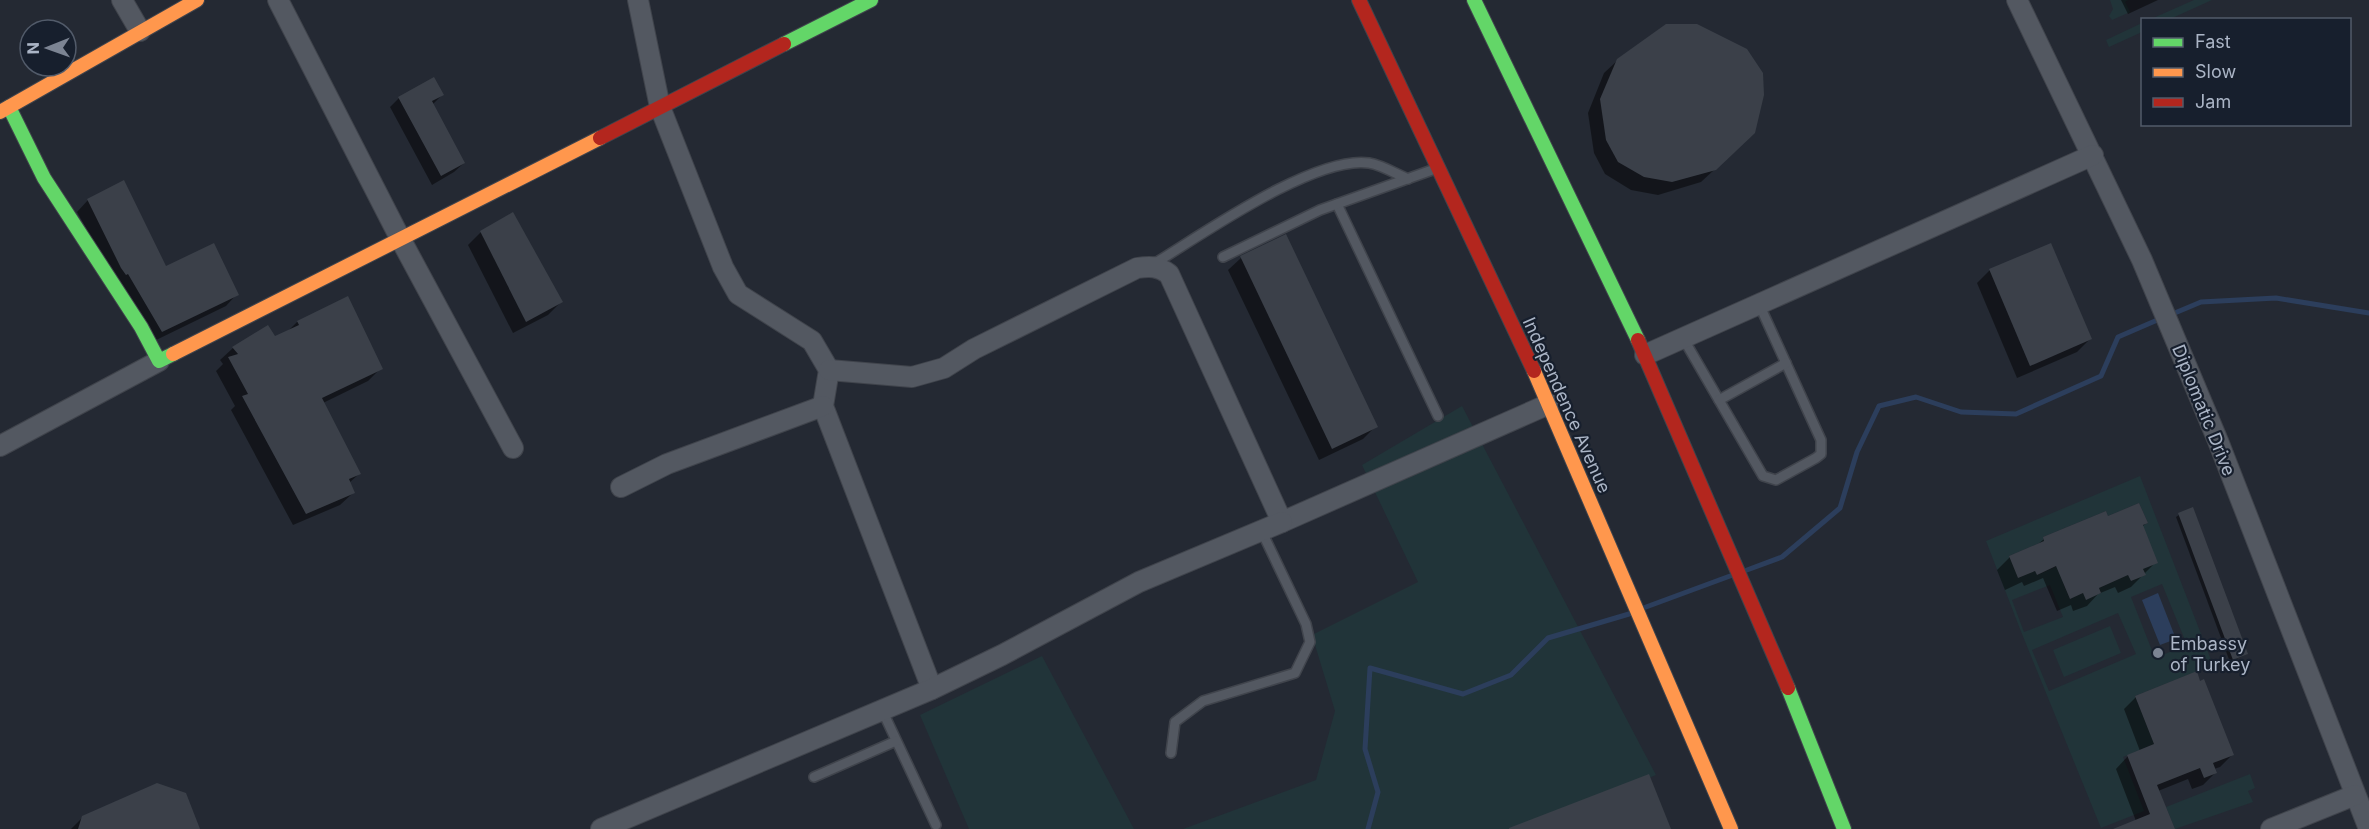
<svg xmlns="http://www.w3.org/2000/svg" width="2369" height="829" font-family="Inter,sans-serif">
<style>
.green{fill:#213439;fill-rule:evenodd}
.water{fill:#2c3e5c}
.shadow{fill:#0007}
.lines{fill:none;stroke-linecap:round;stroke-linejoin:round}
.stream{stroke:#2c3e5c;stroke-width:5}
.building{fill:#3b4049}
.lane-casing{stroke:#40444c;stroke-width:12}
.street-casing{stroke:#40444c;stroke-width:22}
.fast-casing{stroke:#40444c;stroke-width:16}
.slow-casing{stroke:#40444c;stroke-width:16}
.jam-casing{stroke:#40444c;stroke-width:16}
.lane{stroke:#535861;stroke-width:9}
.street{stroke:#535861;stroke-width:20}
.fast{stroke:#63d668;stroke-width:14}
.slow{stroke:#ff974d;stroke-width:14}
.jam{stroke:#b3261e;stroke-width:14}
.poi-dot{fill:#7c8493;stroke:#171f2d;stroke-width:2}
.labels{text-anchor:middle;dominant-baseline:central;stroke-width:4.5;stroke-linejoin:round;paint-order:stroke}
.street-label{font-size:18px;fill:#abb5c6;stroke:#171f2d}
.poi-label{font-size:18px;fill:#abb5c6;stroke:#171f2d;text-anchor:start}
</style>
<rect width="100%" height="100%" fill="#242933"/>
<g class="green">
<path d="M2110,0h18l-3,2 5,10 -18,8 -3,-4 4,-7z"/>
<path d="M2194,0h18l-42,19h-19z"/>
<path d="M2142,23v9l-33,15 -3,-7z"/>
<path d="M1462,406l194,369 -136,54h-337l133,-49 19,-69 -23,-76 106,-53 -56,-117z"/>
<path d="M2140,476l73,189 -78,31 19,48 -31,13 21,54 -43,17 -81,-199 -34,-88zM2139,503l9,20 -16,7 13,45 -14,6 -3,-6 -29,13 2,5 -15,6 -3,-6 -13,6 -7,-16 16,-6 31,-33 -73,31 -2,-4 -17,7 -9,-22 35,-15 -1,-4 63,-26 2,5zM2162,584l25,61 -32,13 -24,-61zM2050,585l13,32 -39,15 -12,-32zM2118,613l18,41 -87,37 -17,-41z"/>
<path d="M2110,626l11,27 -57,24 -11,-27z"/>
<path d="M1042,656l92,173h-165l-49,-114z"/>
<path d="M2250,774l5,14 -7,3 5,11 -78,27 -9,-22z"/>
</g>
<path class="water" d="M2158,593l18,46 -16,6 -18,-45z"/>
<g class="shadow">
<path d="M2121,0h37l-30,14z"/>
<path d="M1618,60l122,86 -39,36 -43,13 -27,-5 -26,-16 -11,-21 -6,-40 16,-40z"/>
<path d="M442,95l-10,10 32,58 -10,9 -22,13 -42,-78 9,-9z"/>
<path d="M88,200l78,68 71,26 -11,12 -76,37 -73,-131z"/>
<path d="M512,214l49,88 -13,13 -35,18 -45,-88 13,-13z"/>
<path d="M1241,258l135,168 -13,13 -44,21 -91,-190z"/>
<path d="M1990,270l100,69 -13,13 -60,26 -40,-95z"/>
<path d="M347,298l34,70 -13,13 -45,22 36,71 -10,9 4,10 -13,12 -47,20 -62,-115 4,-4 -19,-35 7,-7 -3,-4 13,-12 35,-21 6,11 13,-6 10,-10z"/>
<path d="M2179,515l68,139 -17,8 -54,-145z"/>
<path d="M2107,518l39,5 -4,4 14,35 -25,25 -13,6 -3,-6 -17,7 -11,12 -14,5 -2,-6 -14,6 -14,-33 -19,8 -2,-4 -17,8 -8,-20 13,-13 26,-11 8,-7z"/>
<path d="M2136,697l97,57 -13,13 -6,2 1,4 -12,12 -11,4 -4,-10 -30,12 15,38h-57l20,-8 -20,-52 12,-13 12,-5 -16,-42z"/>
<path d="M83,817l114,12h-126z"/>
</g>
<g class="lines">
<g class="stream">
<path d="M2170,315l31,-13 75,-4 93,15"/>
<path d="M1747,570l35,-13 58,-49 17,-56 22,-46 37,-9 45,15 55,2 85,-38 17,-39 44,-19"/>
<path d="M1646,607l84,-31"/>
<path d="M1368,829l10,-37 -13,-43 5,-81 93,26 48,-19 37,-37 81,-24"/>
</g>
</g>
<g class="building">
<path d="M1666,24h31l50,25 16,24 1,22 -9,38 -39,37 -44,12 -28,-5 -26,-15 -12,-22 -6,-41 17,-40z"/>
<path d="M434,77l10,18 -12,6 33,62 -24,13 -43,-79z"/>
<path d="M124,180l42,86 48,-23 25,52 -77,37 -34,-58 -2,1 -5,-7 -34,-69z"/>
<path d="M513,212l50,90 -37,20 -46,-91z"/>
<path d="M1286,234l92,193 -46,22 -92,-193z"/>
<path d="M2051,243l41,96 -62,27 -41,-97z"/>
<path d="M348,296l35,73 -61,29 39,76 -12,5 6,14 -49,21 -64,-118 6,-2 -20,-37 10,-3 -6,-7 36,-22 7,11 24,-11 -2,-4z"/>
<path d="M2139,503l9,20 -5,2 15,38 -15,6 3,6 -15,6 -3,-6 -29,13 2,5 -15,7 -3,-7 -13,6 -14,-33 -19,9 -2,-4 -17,7 -9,-22 35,-15 -1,-4 63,-26 2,5z"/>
<path d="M2193,507l55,147 -15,6 -55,-147z"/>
<path d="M2197,671l3,10 4,-2 30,76 -21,8 4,10 -13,5 -4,-10 -43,17 18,44h-62l37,-15 -23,-59 27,-11 -19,-48z"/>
<path d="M1649,774l22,55h-162v-1z"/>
<path d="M157,783l29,10 14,36h-122l4,-13z"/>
</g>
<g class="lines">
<g class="lane-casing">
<g id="lane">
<path d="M1337,204l101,212"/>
<path d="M1223,257l97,-47 115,-41"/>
<path d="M1152,265c48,-29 162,-110 217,-102 13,2 27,11 39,16"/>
<path d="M1683,338l80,138 13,4 40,-22 5,-4v-14l-62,-136"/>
<path d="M1719,400l67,-37"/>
<path d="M882,710l54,115"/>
<path d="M1171,753l4,-31 28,-21 92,-28 15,-31 -4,-18 -44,-92"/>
<path d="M814,777l82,-36"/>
</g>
</g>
<g class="street-casing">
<g id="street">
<path d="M122,0l18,31"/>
<path d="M278,0l123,240 112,208"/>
<path d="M638,0l22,107 63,160 15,27 74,47 17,29 -6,36 109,283"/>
<path d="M2017,0l125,260 76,181 151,388"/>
<path d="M1645,355l448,-200"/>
<path d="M829,370l83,7 32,-9 30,-19 163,-81c13,-2 21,-2 32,6l113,248 267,-118"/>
<path d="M0,446l159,-85"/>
<path d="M621,487l46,-23 156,-58"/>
<path d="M601,829l331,-140 70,-34 137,-73 143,-60"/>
<path d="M2271,829l84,-34"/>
</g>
</g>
<g class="fast-casing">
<g id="fast">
<path d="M1474,0l164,340"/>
<path d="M784,44l87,-44"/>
<path d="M9,107l35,71 97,149 18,34 14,-7"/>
<path d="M1788,688l56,141"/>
</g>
</g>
<g class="slow-casing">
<g id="slow">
<path d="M0,112l197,-112"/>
<path d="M173,354l427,-216"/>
<path d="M1534,371l197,458"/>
</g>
</g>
<g class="jam-casing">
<g id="jam">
<path d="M1359,0l175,371"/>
<path d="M600,138l184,-94"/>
<path d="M1638,340l150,348"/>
</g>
</g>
<use href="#lane" class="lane"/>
<use href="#street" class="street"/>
<use href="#fast" class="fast"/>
<use href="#slow" class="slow"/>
<use href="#jam" class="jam"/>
</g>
<circle class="poi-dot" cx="2158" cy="653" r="6"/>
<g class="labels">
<g class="street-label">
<text transform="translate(1567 405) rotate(66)">Independence Avenue</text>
<text transform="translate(2204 410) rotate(68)">Diplomatic Drive</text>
</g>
<g class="poi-label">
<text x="2170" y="643">Embassy<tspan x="2170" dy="21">of Turkey</tspan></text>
</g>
</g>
<rect x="2141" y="18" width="210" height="108" fill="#171f2d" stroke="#525b6a" stroke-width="1.5"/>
<rect x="2153" y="38" width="30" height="9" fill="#63d668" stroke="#525b6a" stroke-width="1.5"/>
<text x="2195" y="48" font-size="18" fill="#abb5c6">Fast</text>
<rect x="2153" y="68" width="30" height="9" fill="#ff974d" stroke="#525b6a" stroke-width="1.5"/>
<text x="2195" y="78" font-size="18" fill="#abb5c6">Slow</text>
<rect x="2153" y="98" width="30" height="9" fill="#b3261e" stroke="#525b6a" stroke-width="1.5"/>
<text x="2195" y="108" font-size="18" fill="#abb5c6">Jam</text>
<g transform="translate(48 48) rotate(269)"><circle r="28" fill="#171f2d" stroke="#525b6a" stroke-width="1.5"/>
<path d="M0-4.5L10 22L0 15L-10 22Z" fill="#7c8493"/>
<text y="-9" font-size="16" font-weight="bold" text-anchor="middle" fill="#abb5c6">N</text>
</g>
</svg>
